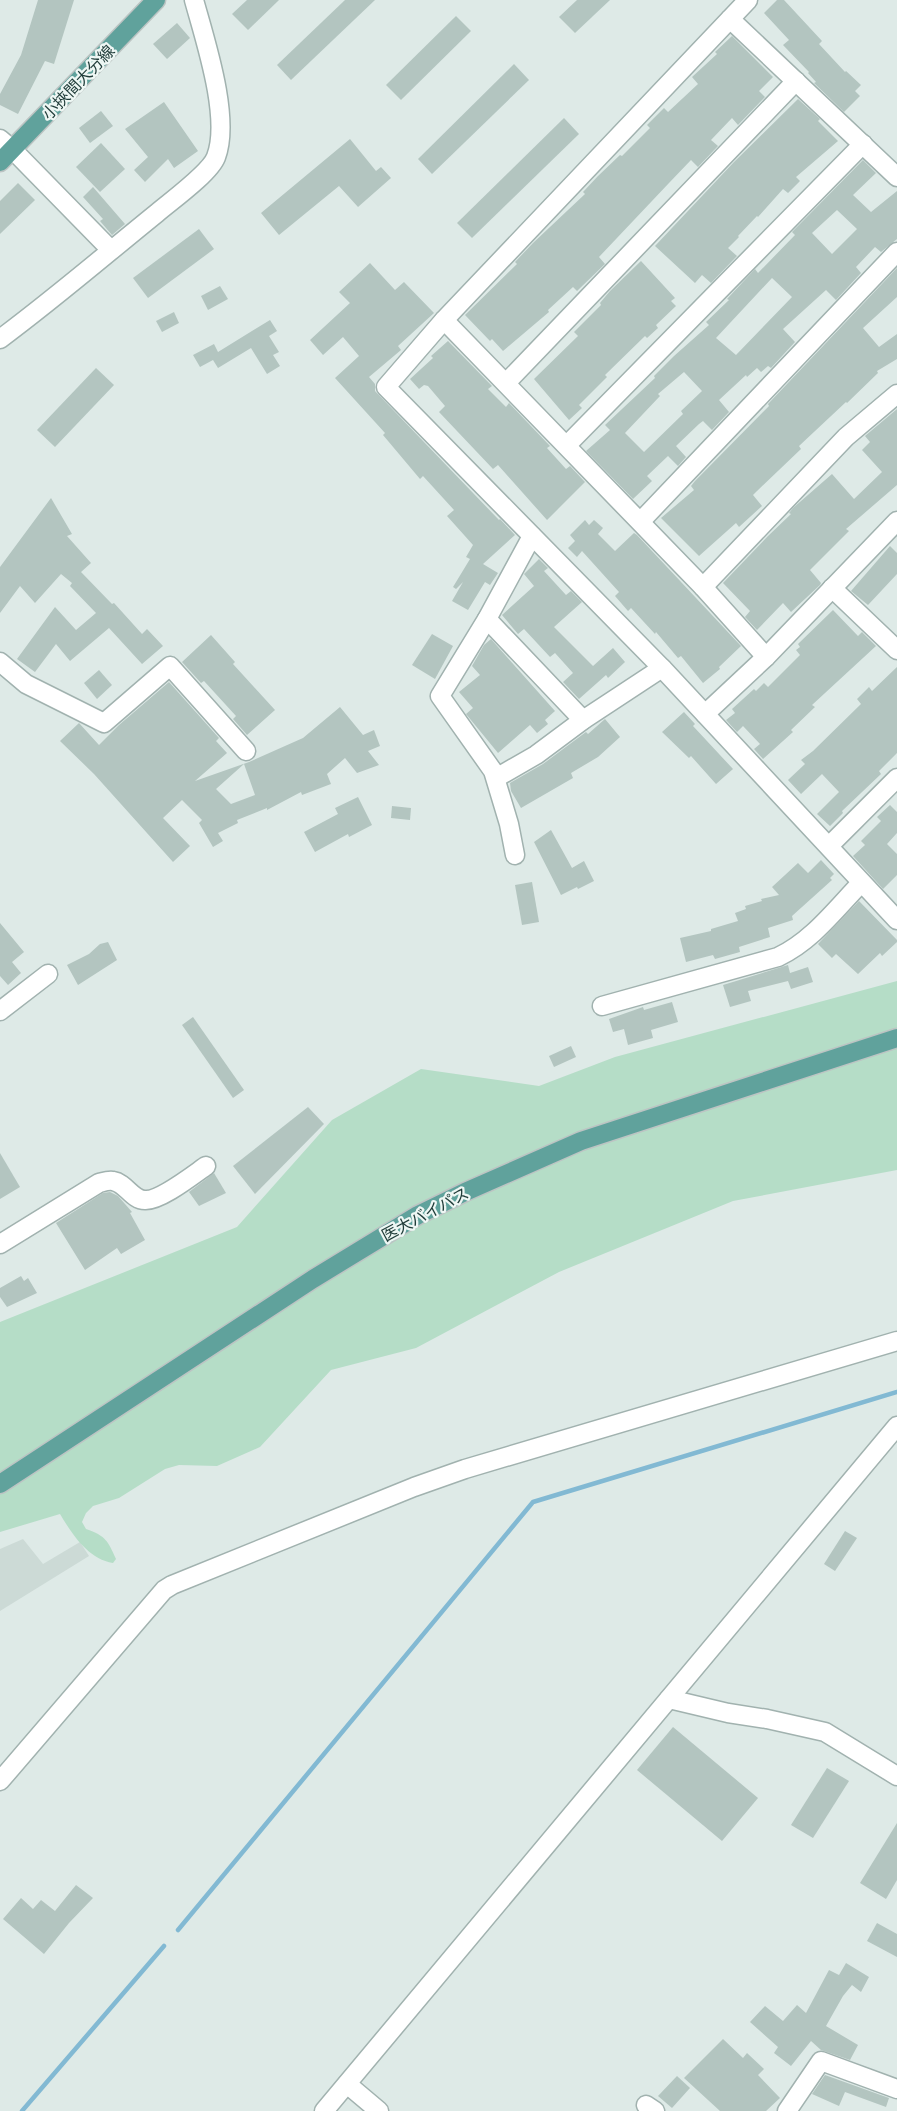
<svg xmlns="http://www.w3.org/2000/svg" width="897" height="2111" font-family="'Asap Condensed','Noto Sans JP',sans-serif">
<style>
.built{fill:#ccdad6}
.green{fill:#b5ddc7}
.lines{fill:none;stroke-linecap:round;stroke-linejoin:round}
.stream{stroke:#82b9d3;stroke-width:4.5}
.building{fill:#b3c5c0;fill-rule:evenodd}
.minor-casing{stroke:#a1b2af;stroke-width:21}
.major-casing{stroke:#bcc4c3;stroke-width:21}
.minor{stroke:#fff;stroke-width:18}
.major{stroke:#60a29c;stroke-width:18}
.labels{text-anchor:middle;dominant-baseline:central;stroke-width:4.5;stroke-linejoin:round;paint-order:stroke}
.street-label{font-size:16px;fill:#1f3b38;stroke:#eef7f4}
</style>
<rect width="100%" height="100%" fill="#deeae7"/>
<path class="built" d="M23,1539l20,25 37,-22 9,14 -89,55v-62z"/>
<path class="green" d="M897,981v189l-164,31 -174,71 -143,76 -85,22 -71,77 -43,19 -38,-1 -14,4 -46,29 -26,8 -7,7 -4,9 4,7c20,7 22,12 30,30l-3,4c-25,-4 -41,-29 -53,-49l-60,18v-210l237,-95 95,-107 89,-51 118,17 76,-29z"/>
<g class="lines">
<g class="stream">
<path d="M178,1930l355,-428 364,-110"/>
<path d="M22,2111l142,-165"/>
</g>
</g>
<g class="building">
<path d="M38,0h36l-20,64 -9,-3 -27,53 -18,-9v-11l21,-39z"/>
<path d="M247,0h32l-31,30 -16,-16z"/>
<path d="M345,0h30l-84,80 -14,-15z"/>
<path d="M577,0h33l-35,33 -16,-16z"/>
<path d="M777,0h7l38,41 -3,3 26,28 1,-1 15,14 -6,6 5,5 -16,16 -30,-29 2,-1 -8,-9 1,-1 -26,-27 6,-5 -25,-27z"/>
<path d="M456,16l15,15 -70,69 -15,-15z"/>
<path d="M177,23l13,15 -23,21 -14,-15z"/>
<path d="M732,36l41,41 -14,14 6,6 -27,28 -6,-7 -21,22 7,6 -20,21 -7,-7 -22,23 -70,74 6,7 -28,27 -4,-4 -25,23 1,2 -46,39 -11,-12 -2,2 -25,-26 52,-51 -2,-2 18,-19 52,-49 -2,-2 15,-16 22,-21 2,1 28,-28 -3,-3 17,-17 4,4 30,-28 -6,-7 25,-23 -2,-2z"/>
<path d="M514,64l15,16 -97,94 -14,-15z"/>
<path d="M798,99l22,20 -2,2 20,20 -42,36 4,4 -12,12 -5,-4 -25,28 -1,-1 -19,20 1,1 -11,11 9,8 -26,27 -9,-8 -7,8 -40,-37 79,-84z"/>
<path d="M164,102l34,49 -24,17 -6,-9 -23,23 -11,-12 14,-13 -23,-28z"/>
<path d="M101,111l12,15 -23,17 -11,-15z"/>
<path d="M564,118l15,16 -107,104 -15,-15z"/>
<path d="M350,139l26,32 5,-4 10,11 -33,29 -19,-21 -60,49 -18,-22z"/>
<path d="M101,143l24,26 -25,23 -24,-25z"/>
<path d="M863,160l13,13 -23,22 18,17 26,-21v48l-16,13 -6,-5 -19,20 5,6 -25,27 -10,-10 -43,39 12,13 -24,26 -3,-2 -7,6 -4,-4 -10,9 -1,-2 -27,25 10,12 -17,18 -9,-9 -4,3 -23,22 10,11 -8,9 -10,-10 -21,20 5,5 -19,18 -47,-48 24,-21 -5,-5 50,-47 -1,-2 20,-20 35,-31 -3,-3 23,-22 -2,-1 28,-30 3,4 37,-38 -3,-3zM837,210l20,19 -25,25 -20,-21zM772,278l20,19 -56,58 -20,-17zM684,372l18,19 -21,20 2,3 -39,38 -19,-19 35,-37 -2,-2z"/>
<path d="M18,183l17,17 -35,34v-33z"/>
<path d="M93,187l32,37 -13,11 -12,-14 3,-2 -20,-22z"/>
<path d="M199,229l15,20 -66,49 -15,-20z"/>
<path d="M641,261l34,37 -4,3 5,5 -20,19 2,3 -11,10 -2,-2 -40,39 2,2 -28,28 3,3 -13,12 -35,-41 44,-43 -4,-4 27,-27 -1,-2 10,-12z"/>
<path d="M370,263l25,27 9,-8 30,31 -36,33 3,4 -32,27 6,7v7l124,129 1,-1 15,16 -32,29 15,9 -8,12 -5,-3 -17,28 -16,-9 11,-19 -7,7 -3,-2 17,-28 -4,-2 7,-12 -26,-29 7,-6 -31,-34 -3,3 -37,-44 2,-2 -50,-55 24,-22 -16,-19 -20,18 -13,-15 40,-37 -11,-11z"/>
<path d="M897,268v29l-34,31 16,19 18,-13v25l-20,12 1,2 -31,30 -1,-1 -47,44 2,3 -44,42 -4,4 9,11 -23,21 -3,-4 -37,33 -38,-38 33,-28 -3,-4 4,-5 74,-75 -1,-2z"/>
<path d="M220,286l8,13 -20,11 -7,-14z"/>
<path d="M174,312l5,11 -17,9 -6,-11z"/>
<path d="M270,320l7,11 -8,5 10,16 -6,3 7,11 -13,8 -16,-26 -33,20 -5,-8 -13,7 -7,-12 21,-11 4,8z"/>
<path d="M448,341l44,45 -4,3 18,18 3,-4 41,43 -3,2 19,21 4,-3 15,16 -38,38 -49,-55 -5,4 -54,-57 6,-6 -17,-20 -4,-1 -5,4 -9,-10 23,-21 -2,-2z"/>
<path d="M96,368l18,17 -59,62 -18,-17z"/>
<path d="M897,409v76l-51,44 3,2 -39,39 11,13 -1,2 -29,27 -8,-9 -26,27 -12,-13 5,-6 -27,-28 45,-47 23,-22 -2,-1 4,-5 39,-34 22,25 28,-27 -20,-22 8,-8 -5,-6z"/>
<path d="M51,498l21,36 -5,2 24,27 -10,9 31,32 2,-1 28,31 5,-5 16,17 -21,18 -33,-36 -39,33 -14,-17 -21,28 -18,-13 38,-52 21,23 20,-17 -26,-27 2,-3 -11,-9 -26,29 -15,-17 -20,27v-46z"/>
<path d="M585,520l4,5 5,-5 9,8 -5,6 17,17 19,-18 3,2 104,111 -22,21 1,2 -17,14 -22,-27 -3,2 -22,-26 -1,2 -24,-26 -3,3 -13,-15 4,-4 -37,-41 -5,6 -9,-9 7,-7 -5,-6z"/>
<path d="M890,546l7,7v21l-29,31 -17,-14z"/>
<path d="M539,559l9,9 -4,3 22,24 5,-4 11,11 -28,25 39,39 20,-18 12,14 -17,16 -2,-3 -27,24 -16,-17 10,-9 -18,-20 -5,4 -26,-28 -6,5 -16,-19 32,-29 -10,-12z"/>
<path d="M833,610l25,26 4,-4 14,14 -64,59 3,2 -24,23 2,2 -30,27 -9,-10 6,-5 -17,-18 -6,6 -11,-12 9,-7 -3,-4 22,-20 2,2 8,-8 4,4 32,-32 -4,-5 4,-3 -2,-3z"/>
<path d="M432,634l21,12 -18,33 -23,-14z"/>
<path d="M211,635l24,27 -2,2 42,46 -28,25 -14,-16 3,-3 -32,-35 -3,2 -19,-21z"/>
<path d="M491,639l64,72 -10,9 3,4 -11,9 -7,-8 -32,28 -32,-39 7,-6 -14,-16 21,-17 -8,-9 12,-21z"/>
<path d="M897,667v86l-18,18 2,3 -39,37 1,2 -13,13 -13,-12 22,-22 -17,-18 -21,20 -13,-14 17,-16 -4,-4 12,-9 48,-47 -4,-5 12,-12 3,4z"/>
<path d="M99,670l13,15 -15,14 -13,-16z"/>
<path d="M169,682l50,56 -3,3 11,12 -32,28 54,-19 54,-24 37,-31 23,28 11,-5 6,16 -12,5 11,14 -22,8 -12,-15 -18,16 4,10 -29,11 -1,-3 -34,18v-2l-30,12 1,3 -20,10 5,8 -10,6 -14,-24 3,-3 -20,-20 -19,18 27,28 -17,16 -79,-88 -34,-33 19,-18 20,22 20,-20zM244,764l11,31 -24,9 -15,-15z"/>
<path d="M684,712l11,12 -2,2 40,43 -17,15 -25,-28 -2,2 -27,-26z"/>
<path d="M605,719l15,18 -22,20 -27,16 2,5 -52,30 -10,-17 -1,-8 33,-19 43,-32 2,2z"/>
<path d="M358,797l14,28 -23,12 -1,-3 -33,18 -11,-20 34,-18 -3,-6z"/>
<path d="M890,805l7,7v21l-10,11 10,10v21l-14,14 -30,-33 12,-11 -4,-4 20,-20 -4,-4z"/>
<path d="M392,806l19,2 -1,12 -19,-2z"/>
<path d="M551,830l21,38 12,-7 10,20 -16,8 -1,-2 -16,8 -27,-53z"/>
<path d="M821,860l13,14 -4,4 2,2 -40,36 1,4 -25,8 2,9 -31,10 1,5 -25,7 -2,-4 -27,7 -6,-24 31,-7v-2l27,-8 -3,-8 11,-4 -1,-3 17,-5 -1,-2 18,-4 -7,-8 26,-24 10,10z"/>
<path d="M532,882l7,40 -17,3 -7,-40z"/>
<path d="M859,901l38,39v2l-15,14 -2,-3 -22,21 -22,-20 -4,4 -14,-14z"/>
<path d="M0,923l24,29 -12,10 9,11 -13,12 -8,-9z"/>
<path d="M108,942l9,18 -39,25 -11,-20 22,-11 11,-10z"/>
<path d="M788,965l2,8 18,-6 5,15 -22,7 -3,-8 -40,10 3,10 -21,6 -7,-22z"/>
<path d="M672,1002l6,20 -27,8 2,8 -25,7 -4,-16 -11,3 -4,-13 34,-12 1,3z"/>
<path d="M193,1017l51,73 -11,8 -51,-73z"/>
<path d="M571,1046l5,11 -22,10 -5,-11z"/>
<path d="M308,1107l16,17 -69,70 -22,-28z"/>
<path d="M0,1153l20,34 -20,12z"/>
<path d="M214,1173l12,20 -27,13 -10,-14z"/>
<path d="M110,1192l8,4 14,16 -2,1 15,27 -24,14 -4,-6 -32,22 -29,-47 47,-30z"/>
<path d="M21,1276l3,5 4,-3 9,15 -30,14 -7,-10v-9z"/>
<path d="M845,1531l12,7 -22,33 -11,-7z"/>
<path d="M673,1727l85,71 -36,43 -85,-71z"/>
<path d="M827,1768l22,13 -36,57 -22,-13z"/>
<path d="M897,1823v57l-11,19 -26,-16z"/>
<path d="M76,1885l17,13 -24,25 -25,31 -41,-35 18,-21 12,11 8,-9 14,11z"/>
<path d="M877,1923l20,11v23l-30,-16z"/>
<path d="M846,1963l23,14 -8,15 -9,-7 -9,11 -17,30 32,19 -8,15 -29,-10 -10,-9 -20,25 -17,-13 4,-6 -28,-25 15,-16 18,15 14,-16 9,8 23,-43 10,5z"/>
<path d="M723,2039l20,19 4,-5 17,16 -6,6 22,23 -14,13h-46l-36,-33z"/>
<path d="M825,2075l64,23 -3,9 -41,-15 -6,14 -27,-12z"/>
<path d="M677,2076l13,12 -18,20 -14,-12z"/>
</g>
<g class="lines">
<g class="minor-casing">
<g id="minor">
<path d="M748,0l-304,320 -58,67 276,281 235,252"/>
<path d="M730,19l167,158"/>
<path d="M0,139l13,11 98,100"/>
<path d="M444,320l259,267 63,70"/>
<path d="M0,339c54,-40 105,-84 157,-126 14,-12 53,-40 59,-56 15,-39 -11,-117 -22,-157"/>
<path d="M506,383l290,-302"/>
<path d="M567,445l296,-301"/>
<path d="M641,521l256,-269"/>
<path d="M703,587l143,-150 51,-43"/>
<path d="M832,588l65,62"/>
<path d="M487,619l96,101"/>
<path d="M0,662l26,22 78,39 66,-57 76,85"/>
<path d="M705,714l61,-57 131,-136"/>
<path d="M496,778l40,-23 47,-35 79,-52"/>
<path d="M829,846l68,-68"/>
<path d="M515,855l-6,-31 -16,-53 -53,-75 47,-77 45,-83"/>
<path d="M602,1006l176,-49c34,-16 57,-47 83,-74"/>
<path d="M0,1011l48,-37"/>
<path d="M0,1244l99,-61c4,-1 10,-3 14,-2 13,2 19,19 32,19 15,1 48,-25 61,-34"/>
<path d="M669,1699l59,14 39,6 58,13 72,44"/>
<path d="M0,1781l164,-191 8,-5 242,-98 51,-18 432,-128"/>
<path d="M347,2084l32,27"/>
<path d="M646,2105l9,6"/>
<path d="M324,2111l573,-685"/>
<path d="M787,2111l34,-50 76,28"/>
</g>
</g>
<g class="major-casing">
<g id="major">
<path d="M0,162l156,-162"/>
<path d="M0,1484l313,-205 105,-64 47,-23 116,-51 316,-103"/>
</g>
</g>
<use href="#minor" class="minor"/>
<use href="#major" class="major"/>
</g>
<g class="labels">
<g class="street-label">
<text transform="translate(78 82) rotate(-46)">小挾間大分線</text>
<text transform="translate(425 1214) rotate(-28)">医大バイパス</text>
</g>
</g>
</svg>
